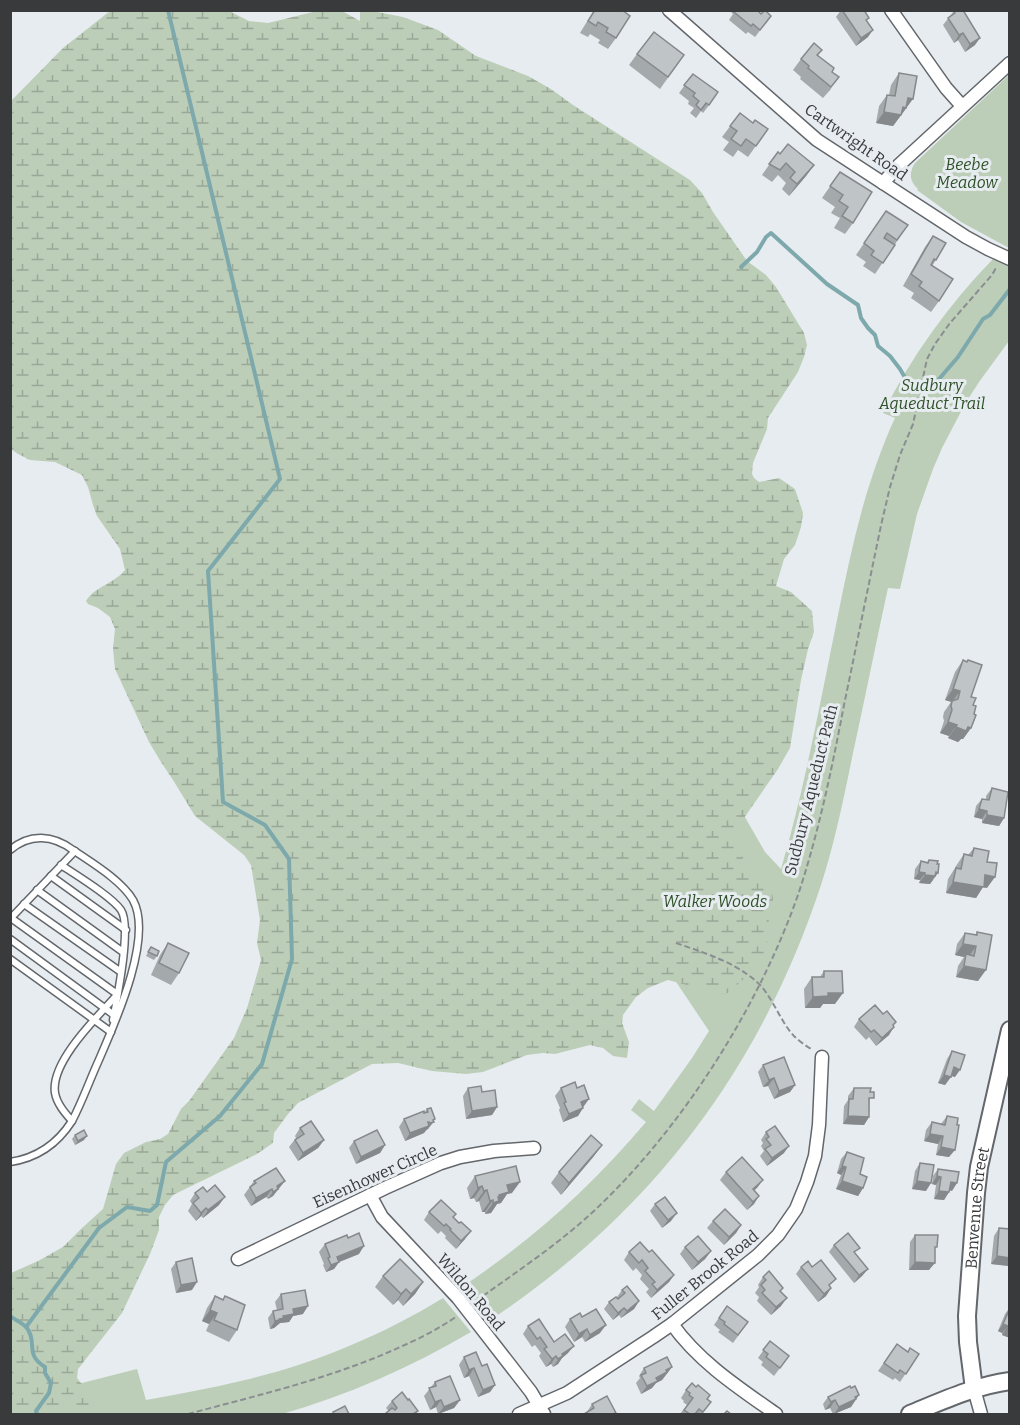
<svg xmlns="http://www.w3.org/2000/svg" width="1020" height="1425" font-family="Bitter,serif">
<style>
.green{fill:#bcceb8}
.wetland{fill:url(#wetland-marsh)}
.lines{fill:none;stroke-linecap:round;stroke-linejoin:round}
.stream{stroke:#7da9ac;stroke-width:4}
.lane-casing{stroke:#63676b;stroke-width:9}
.street-casing{stroke:#63676b;stroke-width:15}
.secondary-casing{stroke:#63676b;stroke-width:20}
.path{stroke:#8a8e91;stroke-width:2;stroke-dasharray:6 3;stroke-linecap:butt}
.lane{stroke:#fff;stroke-width:6}
.street{stroke:#fff;stroke-width:12}
.secondary{stroke:#fff;stroke-width:16}
.wall{fill:#a4a9ab}
.shaded-wall{fill:#86898b}
.building{fill:#bfc4c7;stroke:#86898b;stroke-width:1.5}
.labels{text-anchor:middle;dominant-baseline:central;stroke-width:6;stroke-linejoin:round;paint-order:stroke}
.street-label{font-size:16px;fill:#383a3c;stroke:#e7ecf0}
.park-label{font-size:16px;font-style:italic;fill:#2e5128;stroke:#e7ecf0}
</style>
<defs>
<pattern id="wetland-marsh" width="20" height="14" patternUnits="userSpaceOnUse" patternTransform="scale(1.5)"><rect width="20" height="14" fill="#bcceb8"/><path d="M1 5h8M5 5V1M11 12h8M15 12V8" fill="none" stroke="#9aa897"/></pattern>
</defs>
<rect width="100%" height="100%" fill="#e7ecf0"/>
<g class="green">
<path d="M1009,75v173l-48,-26 -44,-32 1,-1c-9,-8 -9,-17 -3,-26z"/>
<path d="M993,259l16,6v76l-30,41 -14,22 -23,44 -9,21 -16,45 -17,75 -12,-1c-12,55 -23,110 -35,165 -9,44 -18,89 -32,132 -61,185 -170,328 -332,436l-27,-34c71,-48 128,-99 184,-165l-15,-12 8,-11 15,12 38,-53 17,-27 -57,-85 86,-141 27,47 16,17c24,-82 39,-166 56,-249 14,-70 28,-137 58,-202l-12,-5c29,-57 65,-108 110,-154z"/>
<path d="M443,1298l28,34c-60,35 -122,63 -189,82h-271v-13l126,-32 9,31c33,-6 66,-12 99,-20 68,-16 138,-45 198,-82z"/>
</g>
<path class="wetland" d="M110,11h119l20,10 19,2 49,-12h25l18,10v-9l12,-1 31,6 35,13 38,26 52,20 23,13 22,16 117,75 12,13 11,19 34,49 19,14 10,12 28,46 3,12 -3,12 -6,15 -30,46 -1,11 -14,34 -1,11 2,4 5,4 20,-4 16,11 8,24 -2,14 -6,18 -11,14 -8,27 15,6 21,19 2,21 -6,17 -7,31 -11,68 -12,21 -43,62c2,14 8,32 18,43 6,7 17,9 19,19 3,11 -3,22 -4,33 -1,11 -1,22 -2,33l-38,34 -12,2 -18,-7 -30,-8 -20,8 -12,9 -13,18 -1,8 7,19 -2,16 -14,-2 -10,-8 -13,-3 -35,9 -12,-1 -16,2 -44,17 -17,2 -34,-3 -34,-8 -26,1 -74,39 -10,11 -14,19 -1,10 -16,11 -84,41 -8,10 -6,12v13l-9,24 -28,59 -44,56 -1,9 12,15 3,6 -1,4 -10,6 -20,-4 -9,6 -1,3h-40v-141l27,-12 25,-14 19,-19 21,-19 13,-45 8,-11 22,-11 14,-3 8,-5 13,-25 8,-8 45,-63 13,-30 8,-27 6,-21 -4,-17 3,-23 -9,-55 -7,-10 -49,-39 -22,-36 -12,-18 -12,-20 -34,-73 -2,-20 2,-20 -5,-12 -12,-9 -10,-4 -2,-3c8,-14 29,-18 39,-31l-5,-21 -23,-33 -4,-11 -5,-18 -6,-12 -27,-13 -25,-2 -12,-6 -7,-5v-348l52,-53z"/>
<g class="lines">
<g class="stream">
<path d="M741,267l16,-15 9,-15 5,-4 56,51 31,21 3,13 7,10 7,7 3,11 12,10 10,13 7,12 1,5 18,2 7,-2 25,-29 25,-38 7,-4 20,-26"/>
<path d="M10,1316c5,4 13,7 17,12 11,15 -3,26 18,39v6l6,10 -2,10 -13,18 1,3"/>
<path d="M26,1327l73,-99 28,-21 23,4 7,-6 9,-43 54,-46 42,-52 30,-105 -3,-100 -24,-34 -42,-23 -15,-231 72,-92 -112,-469"/>
</g>
<g class="lane-casing">
<g id="lane">
<path d="M10,850c20,-17 43,-15 63,0 19,13 48,30 60,50 21,38 -19,125 -35,162 -9,20 -16,40 -26,59 -14,22 -35,37 -62,41"/>
<path d="M61,865c15,10 50,31 60,45 11,16 -4,89 -8,110"/>
<path d="M51,876l75,54"/>
<path d="M37,890l86,62"/>
<path d="M24,904l97,68"/>
<path d="M11,918l106,76"/>
<path d="M10,919l65,-68"/>
<path d="M10,939l104,76"/>
<path d="M10,959l101,73v-2"/>
<path d="M72,1121c-7,-8 -15,-17 -17,-28 -5,-31 43,-77 62,-98"/>
</g>
</g>
<g class="street-casing">
<g id="street">
<path d="M669,10l148,130 149,97 22,12 22,10"/>
<path d="M891,10l55,78 16,18"/>
<path d="M883,183l16,-18 111,-102"/>
<path d="M370,1195l12,22 76,81 73,94 13,22"/>
<path d="M238,1259l147,-71 56,-25 19,-6 34,-6 40,-3"/>
<path d="M672,1324c27,38 67,64 104,90"/>
<path d="M974,1389l7,25"/>
<path d="M519,1414l48,-21 86,-56 19,-13 86,-69 20,-20 18,-26 11,-27 8,-26 4,-31 3,-68"/>
</g>
</g>
<g class="secondary-casing">
<g id="secondary">
<path id="s1" d="M974,1389l-6,-47 -1,-26 9,-123 3,-26 31,-137"/>
<path d="M910,1414c32,-13 64,-28 100,-33"/>
</g>
</g>
<g class="path">
<path d="M676,943c29,10 62,20 84,42 14,15 20,36 34,51 5,5 12,10 19,14"/>
<path d="M476,1301c40,-29 83,-57 120,-92 87,-82 164,-204 203,-317 20,-61 33,-124 45,-187 13,-62 25,-123 38,-184l8,-34 10,-32 13,-31 14,-65 8,-15 15,-21 42,-48 5,-9"/>
<path d="M188,1414c67,-18 136,-34 201,-62 23,-10 47,-21 68,-36"/>
</g>
<use href="#lane" class="lane"/>
<use href="#street" class="street"/>
<use href="#secondary" class="secondary"/>
</g>
<g class="wall">
<path d="M594,10h24l-2,28 -8,11 -10,-6 2,-3 -10,-6 -2,3 -8,-4z"/>
<path d="M729,10h28l4,4 10,2 -16,21 -7,-5 -2,2 -17,-14 4,-6z"/>
<path d="M841,10h23l3,11 1,16 -12,9 -20,-29z"/>
<path d="M954,11l21,34 -10,7 -7,-12 -4,3 -11,-18z"/>
<path d="M822,50l-4,5 14,17 -1,17 -8,9 -23,-19 1,-2 -8,-7 8,-11z"/>
<path d="M637,54l47,1 -24,34 -31,-24z"/>
<path d="M899,73l6,37 -12,16 -17,-3 3,-17 8,-11h2l2,-10z"/>
<path d="M693,74l20,26 -10,13 -2,-2 -5,7 -6,-5 4,-5 -6,-4 1,-3 -10,-8z"/>
<path d="M740,113l13,10 15,6 -20,28 -10,-7 -5,7 -10,-7 6,-8 -7,-5z"/>
<path d="M778,152l2,2 34,11 -8,11 -17,20 -7,-7 4,-6 -8,-8 -6,7 -10,-7z"/>
<path d="M840,172l13,51 -8,11 -11,-6 6,-10 -9,-5 4,-6 -13,-9z"/>
<path d="M886,211l22,14 -33,49 -12,-8 3,-4 -10,-7z"/>
<path d="M933,236l3,24 -4,6 7,35 -8,11 -20,-14 3,-5 -11,-7 22,-39z"/>
<path d="M963,660l4,2 1,-2 6,54 -3,14 -8,11h-2l-3,3 -10,-4 1,-2 -9,-3 4,-12 -1,-4 1,-5 7,-10 -6,-2 10,-28z"/>
<path d="M992,788l12,30 -5,8 -17,-3v-4l-8,-2 2,-11 6,-7h4v-3z"/>
<path d="M974,848l13,40 -4,-1 -7,11 -30,-5 2,-14 7,-11 1,-2 8,-12 4,1z"/>
<path d="M929,860l4,20 -3,4 -11,-1 1,-3 -6,-1 1,-10 6,-8 6,1z"/>
<path d="M977,932l1,49 -22,-4 2,-11 6,-9 -9,-2 2,-11 8,-11 10,2z"/>
<path d="M168,943l11,30 -8,12 -20,-10 9,-20z"/>
<path d="M151,947l6,9 -3,4 -8,-4z"/>
<path d="M824,971l11,33h-12l-3,4h-15l-1,-19 8,-12h8z"/>
<path d="M859,1019l34,7 -4,9 -13,11 -7,-9 -3,3 -12,-13z"/>
<path d="M952,1051l3,26 -4,-1 -6,9 -7,-2 9,-24z"/>
<path d="M763,1065l32,20 -5,7 -16,7 -6,-13 -5,1 -5,-15z"/>
<path d="M468,1088l14,4 15,15 -5,8 -26,4 -3,-23z"/>
<path d="M561,1088l23,18 -6,10 -15,6 -4,-12 1,-2 -5,-12z"/>
<path d="M854,1088l16,4 -1,25 -5,8 -21,-1 1,-18 4,-6v-4z"/>
<path d="M427,1109l7,13 -10,11 -19,8 -6,-14 5,-8 20,-6z"/>
<path d="M947,1116l2,41 -13,-2 2,-11 -14,-3 2,-11 6,-8 9,2z"/>
<path d="M300,1128l24,12 -6,8 -20,13 -9,-14 7,-9 -1,-2z"/>
<path d="M766,1132l18,21 -17,13 -7,-10 4,-5 -3,-5 2,-3 -2,-3z"/>
<path d="M75,1135l9,5 -9,5 -3,-6z"/>
<path d="M354,1141l31,4 -5,8 -24,11 -7,-16z"/>
<path d="M847,1152l13,22 3,14 -5,8 -22,-7 5,-14 -4,-2 4,-14z"/>
<path d="M594,1156l-33,39 -10,-12 8,-11z"/>
<path d="M920,1163l6,28 -14,-2 3,-18z"/>
<path d="M938,1169l14,22 -2,-1 -1,2 -5,8 -10,-1 2,-14 -4,-1 1,-8z"/>
<path d="M726,1172l37,8 -9,10v14l-7,6 -27,-30z"/>
<path d="M475,1176l37,17 -5,1 -6,9 -4,1 -6,9 -6,1v-2h-3l-3,-11 -3,1 -2,-4 -4,1 -3,-11z"/>
<path d="M254,1181l26,8 -3,1 -4,6 -5,3 -2,-2 -15,9 -7,-11z"/>
<path d="M195,1193l24,12 -16,13 -2,-2 -5,5 -8,-10 4,-7 -2,-3z"/>
<path d="M655,1204l16,17 -9,7 -12,-17z"/>
<path d="M429,1212l24,5 12,22 -9,10 -11,-11 1,-2 -5,-5 -3,3 -14,-14z"/>
<path d="M713,1221l28,4 -5,8 -12,12 -17,-17z"/>
<path d="M999,1228l10,38 -18,-2 3,-28z"/>
<path d="M915,1235l20,16 -6,19h-20l1,-28z"/>
<path d="M348,1238l11,16 -20,8 -5,7 -8,3 -3,-7 1,-1 -5,-12 6,-8z"/>
<path d="M834,1245l22,9 12,15 -6,7 -8,7 -25,-31z"/>
<path d="M685,1247l26,4 -6,8 -13,11 -12,-16z"/>
<path d="M629,1252h20l25,23 -5,7 -18,16 -5,-6 3,-3 -9,-10 2,-4 -6,-7 -3,3 -9,-11z"/>
<path d="M176,1262l16,28 -16,3 -5,-24z"/>
<path d="M801,1267l30,21 -5,8 -8,6 -22,-28z"/>
<path d="M383,1276l40,6 -8,12 -12,12 -5,-6 -5,5 -18,-18z"/>
<path d="M763,1277l18,14v15l-10,9 -14,-14 2,-4 -4,-4 4,-6 -1,-2z"/>
<path d="M622,1290l17,11 -5,8 -13,9 -2,-3 -6,5 -9,-11 5,-7 8,-5z"/>
<path d="M281,1294l22,20 -10,2 -4,6 -9,1 -6,5 -4,1 -2,-11 5,-7 4,-1 -2,-8z"/>
<path d="M215,1296l8,3 2,-3 12,34 -8,12 -23,-11 3,-7 -7,-3 5,-13z"/>
<path d="M727,1306l21,16 -15,21 -15,-11 2,-2 -6,-5z"/>
<path d="M1010,1307v31l-8,-3v-2l-4,-2 7,-17z"/>
<path d="M582,1317l18,16 -15,9 -3,-5 -8,5 -9,-15 5,-8z"/>
<path d="M528,1326l26,16 14,11 -6,5 -4,6 -5,3 -2,-3 -5,3 -7,-11 2,-3 -6,-8 -3,2 -9,-13z"/>
<path d="M770,1341l19,15 -15,20 -13,-11 2,-3 -5,-4z"/>
<path d="M897,1344l11,7 11,3 -19,28 -5,-4 -2,2 -15,-9z"/>
<path d="M464,1357l18,9 13,19 -5,7 -12,5 -9,-21 -5,2 -5,-13z"/>
<path d="M672,1367l-10,13 -6,3 -4,5 -11,6 -5,-11 4,-5 -1,-2 5,-8z"/>
<path d="M435,1382l25,18 -6,8 -16,6 -2,-7 -6,3 -6,-14z"/>
<path d="M686,1390l21,9 4,3 -9,12h-22l7,-9 -4,-3 1,-1 -3,-3z"/>
<path d="M828,1397l28,2 -5,8 -18,7 -3,-6 -5,2 -2,-6z"/>
<path d="M408,1400l10,11 -3,3h-30l4,-3 -3,-3 6,-7z"/>
<path d="M592,1404l24,9 -1,1h-32l4,-2z"/>
</g>
<g class="shaded-wall">
<path d="M873,30l-5,7 -12,9 5,-8z"/>
<path d="M963,33l-5,7 -4,3 5,-8z"/>
<path d="M980,38l-5,7 -10,7 5,-8z"/>
<path d="M908,98l5,1 -20,27 -17,-3 8,-11z"/>
<path d="M814,165l-8,11 -17,20 8,-12z"/>
<path d="M953,689l7,2 -8,11 -7,-2z"/>
<path d="M948,722l9,3 -8,11 -9,-3z"/>
<path d="M956,727h12l3,1 -8,11h-2l-3,3 -10,-4z"/>
<path d="M979,809l8,2 -5,8 -8,-2z"/>
<path d="M987,815l17,3 -5,8 -17,-3z"/>
<path d="M919,872l6,1 -5,7 -6,-1z"/>
<path d="M936,872l2,1 -8,11 -11,-1 6,-8z"/>
<path d="M985,875l10,2 -8,11 -4,-1 -7,11 -30,-5 7,-11z"/>
<path d="M963,944l13,2 -8,12 -2,-4 -2,3 -9,-2z"/>
<path d="M964,966l22,4 -8,11 -22,-4z"/>
<path d="M828,993h15l-8,11h-12l-3,4h-15l8,-11z"/>
<path d="M894,1027l-5,8 -13,11 6,-8z"/>
<path d="M954,1067l6,3 -5,7 -6,-2z"/>
<path d="M944,1075l7,2 -6,8 -7,-2z"/>
<path d="M774,1078l-6,8 -5,1 6,-7z"/>
<path d="M795,1085l-5,7 -16,7 5,-8z"/>
<path d="M589,1099l-5,7 -8,4 5,-8z"/>
<path d="M497,1107l-5,8 -26,4 6,-8z"/>
<path d="M583,1108l-5,8 -15,6 6,-8z"/>
<path d="M848,1116l21,1 -5,8 -21,-1z"/>
<path d="M435,1119l-7,10 -2,1 -2,3 -19,8 5,-8 19,-11 -4,5 3,-1 5,-6z"/>
<path d="M930,1134l13,2 -5,8 -14,-3z"/>
<path d="M87,1136l-3,4 -9,5 3,-4z"/>
<path d="M324,1140l-6,8 -20,13 5,-8z"/>
<path d="M385,1145l-5,8 -24,11 5,-7z"/>
<path d="M602,1145l-8,11 -33,39 8,-12z"/>
<path d="M789,1146l-5,7 -17,13 5,-8z"/>
<path d="M941,1147l14,3 -6,7 -13,-2z"/>
<path d="M842,1166l4,1 -5,8 -4,-2z"/>
<path d="M937,1176l4,1 -5,8 -4,-1z"/>
<path d="M763,1180l-6,8 -10,9 6,-8z"/>
<path d="M285,1181l-12,15 -5,3 9,-13z"/>
<path d="M842,1181l21,7 -5,8 -22,-7z"/>
<path d="M917,1181l14,2 -5,8 -14,-2z"/>
<path d="M520,1182l-8,11 -5,1 -6,9 -4,1 -6,9 -6,1 14,-19 8,-10z"/>
<path d="M951,1182l6,1 -5,8 -6,-2z"/>
<path d="M482,1186l-8,12 -4,1 8,-11z"/>
<path d="M272,1189l-6,8 -15,9 5,-8z"/>
<path d="M487,1190l-8,11 -3,1 8,-11z"/>
<path d="M939,1191l10,1 -5,8 -10,-1z"/>
<path d="M759,1196l-5,8 -7,6 6,-8z"/>
<path d="M225,1197l-6,8 -16,13 5,-8z"/>
<path d="M493,1200l-8,12h-3l8,-11z"/>
<path d="M206,1208l-5,8 -5,5 5,-8z"/>
<path d="M677,1213l-6,8 -9,7 6,-8z"/>
<path d="M741,1225l-5,8 -12,12 5,-8z"/>
<path d="M471,1231l-6,8 -9,10 5,-8z"/>
<path d="M364,1246l-5,8 -20,8 -5,7 -8,3 11,-15z"/>
<path d="M711,1251l-6,8 -13,11 6,-8z"/>
<path d="M997,1256l13,2 -1,8 -18,-2z"/>
<path d="M915,1262l20,1 -6,7h-20z"/>
<path d="M868,1269l-6,7 -8,7 5,-8z"/>
<path d="M674,1275l-5,7 -18,16 6,-8z"/>
<path d="M197,1282l-5,8 -16,3 5,-8z"/>
<path d="M423,1282l-8,12 -12,12 8,-12z"/>
<path d="M831,1288l-5,8 -8,6 6,-8z"/>
<path d="M406,1289l-8,11 -5,5 8,-11z"/>
<path d="M787,1298l-6,8 -10,9 5,-8z"/>
<path d="M639,1301l-5,8 -13,9 6,-7z"/>
<path d="M308,1306l-5,8 -10,2 -4,6 -9,1 -6,5 -4,1 5,-8 18,-12z"/>
<path d="M624,1308l-5,7 -6,5 5,-7z"/>
<path d="M210,1310l7,3 -8,11 -7,-3z"/>
<path d="M1003,1324l5,2 -6,7 -4,-2z"/>
<path d="M606,1325l-6,8 -15,9 5,-7z"/>
<path d="M1007,1327l3,1v10l-8,-3z"/>
<path d="M587,1329l-5,8 -8,5 5,-8z"/>
<path d="M574,1346l-6,7 -6,5 -4,6 -5,3 9,-13z"/>
<path d="M556,1356l-5,8 -5,3 6,-8z"/>
<path d="M672,1367l-10,13 -6,3 -4,5 -11,6 6,-8 19,-16z"/>
<path d="M474,1368l-5,8 -5,2 5,-8z"/>
<path d="M495,1385l-5,7 -12,5 5,-7z"/>
<path d="M859,1395l-8,12 -17,7 5,-7z"/>
<path d="M441,1400l-5,7 -6,3 5,-8z"/>
<path d="M460,1400l-6,8 -16,6 6,-7z"/>
<path d="M835,1400l-5,8 -5,2 6,-8z"/>
</g>
<g class="building">
<path d="M595,10h27l8,6 -14,22 -10,-6 2,-4 -10,-6 -2,4 -8,-5z"/>
<path d="M735,10h22l4,4 4,-4 6,6 -11,14 -7,-6 -2,2 -17,-14z"/>
<path d="M842,10h22l5,8 -3,2 7,10 -12,8z"/>
<path d="M955,10h8l17,28 -10,6 -7,-11 -4,2 -11,-17 7,-5 -1,-2z"/>
<path d="M654,32l30,23 -16,22 -31,-23z"/>
<path d="M814,43l8,7 -5,5 17,13 -2,4 7,5 -8,10 -23,-19 1,-2 -8,-7z"/>
<path d="M899,73l18,3 -4,23 -5,-1 -2,10 -3,-1 -2,8 -17,-3 3,-17 8,1z"/>
<path d="M693,74l25,18 -9,13 -3,-2 -5,7 -5,-5 3,-4 -6,-5 2,-3 -11,-8z"/>
<path d="M740,113l13,10 2,-3 13,9 -12,17 -10,-7 -5,7 -10,-7 6,-8 -7,-5z"/>
<path d="M788,144l26,21 -17,19 -7,-6 5,-6 -9,-9 -6,7 -11,-6 9,-12 2,2z"/>
<path d="M840,172l32,20 -19,31 -11,-7 6,-9 -9,-6 4,-6 -13,-9z"/>
<path d="M886,211l22,14 -11,15 -10,-7 -3,5 11,7 -12,18 -12,-8 3,-4 -10,-8z"/>
<path d="M933,236l13,7 -10,17 -2,-1 -3,6 22,14 -14,22 -20,-15 3,-4 -11,-8z"/>
<path d="M963,660l4,2 1,-2 14,5 -11,32 5,1 -3,7 3,1 -2,8 2,1 -5,13 -3,-1 -2,4 -10,-4 1,-2 -9,-3 4,-12 -1,-4 1,-5 6,-2 2,-8 -7,-2z"/>
<path d="M992,788l16,4 -4,26 -17,-3v-4l-8,-2 3,-10 7,1z"/>
<path d="M974,848l15,3 -2,11 10,1 -2,14 -10,-2 -1,12 -31,-5 3,-14 5,1 3,-15 8,2z"/>
<path d="M929,860l9,1 -1,3h2l-1,9 -2,-1 -1,4 -10,-1v-2l-6,-1 2,-11 7,2z"/>
<path d="M977,932l15,3 -6,35 -22,-4 2,-12 8,2 2,-10 -13,-2 2,-11 12,2z"/>
<path d="M168,943l21,10 -10,20 -20,-10z"/>
<path d="M151,947l8,4 -2,5 -9,-4z"/>
<path d="M824,971h18l1,22h-15v3l-15,1 -1,-20h12z"/>
<path d="M875,1005l8,9 4,-3 9,11 -3,3 1,2 -12,11 -8,-8 -3,2 -12,-13z"/>
<path d="M952,1051l13,4 -5,15 -6,-3 -3,10 -7,-2z"/>
<path d="M784,1057l11,28 -16,6 -5,-13 -5,2 -6,-15z"/>
<path d="M575,1082l2,6 7,-3 5,14 -8,3 2,6 -14,6 -5,-11 2,-1 -5,-14z"/>
<path d="M481,1086l1,6 13,-2 2,17 -25,4 -4,-23z"/>
<path d="M854,1088h17l-1,4h4v6h-5v19l-21,-1 1,-17h4z"/>
<path d="M431,1108l4,11 -2,1 1,2 -4,1 -1,-1h-1l1,4 -19,7 -6,-14 20,-8v2l4,-1 -1,-3z"/>
<path d="M947,1116l11,2 -1,7h2l-4,25 -14,-3 2,-11 -13,-2 2,-12 13,3z"/>
<path d="M311,1121l13,19 -21,13 -8,-13 9,-6 -4,-6z"/>
<path d="M775,1126l14,20 -17,12 -7,-9 6,-4 -5,-6 3,-2 -3,-5z"/>
<path d="M84,1130l3,6 -9,5 -3,-6z"/>
<path d="M377,1130l8,15 -24,12 -7,-16z"/>
<path d="M591,1135l11,10 -33,38 -10,-11z"/>
<path d="M847,1152l17,6 -4,16 7,3 -4,11 -21,-7 4,-14 -4,-1z"/>
<path d="M742,1157l21,23 -10,9 6,7 -6,6 -27,-30z"/>
<path d="M920,1163l14,2 -3,18 -14,-2z"/>
<path d="M516,1166l4,16 -13,3 2,7 -10,3 1,2h-2l1,4 -6,2v-3l-3,1 -3,-11 -3,1 -2,-5 -4,2 -3,-12z"/>
<path d="M276,1168l9,13 -8,5 1,3 -5,3 -1,-3 -16,9 -6,-11 6,-4 -2,-2z"/>
<path d="M938,1169l21,3 -2,11 -6,-1 -2,10 -10,-1 2,-14 -4,-1z"/>
<path d="M215,1185l10,12 -17,13 -2,-2 -5,5 -8,-10 6,-5 -4,-5 8,-6 4,5z"/>
<path d="M665,1197l12,16 -9,7 -13,-16z"/>
<path d="M441,1200l15,14 -3,3 6,6 2,-1 10,9 -10,10 -11,-11 1,-1 -5,-5 -2,2 -15,-14z"/>
<path d="M725,1209l16,16 -12,12 -16,-16z"/>
<path d="M999,1228l11,1v29l-13,-2z"/>
<path d="M359,1233l5,13 -27,11 2,5 -8,3 -3,-7 2,-1 -5,-13 22,-9 1,3z"/>
<path d="M848,1233l12,15 -6,4 14,17 -9,6 -25,-30z"/>
<path d="M915,1235h23l-1,12h-2v16l-20,-1z"/>
<path d="M698,1236l13,15 -13,11 -13,-15z"/>
<path d="M640,1242l9,10 3,-2 22,25 -17,15 -5,-6 3,-2 -10,-11 3,-3 -6,-8 -3,3 -10,-11z"/>
<path d="M192,1258l5,24 -16,3 -5,-23z"/>
<path d="M400,1259l23,23 -12,12 -5,-5 -5,5 -18,-18z"/>
<path d="M821,1260l15,19 -7,6 2,3 -7,6 -23,-27 7,-6 4,6z"/>
<path d="M769,1271l14,17 -3,3 7,7 -11,9 -14,-14 3,-3 -4,-5 5,-5 -3,-3z"/>
<path d="M627,1286l12,15 -12,10 -3,-3 -6,5 -9,-11 7,-5 2,2 7,-6 -3,-3z"/>
<path d="M305,1290l3,16 -15,3 1,5 -11,2 1,2 -5,1v1l-4,1 -2,-10 10,-2 -2,-15z"/>
<path d="M215,1296l8,4 2,-4 20,9 -8,25 -23,-10 3,-7 -7,-3z"/>
<path d="M727,1306l21,16 -10,13 -14,-11 1,-2 -6,-4z"/>
<path d="M1010,1308v20l-3,-1 1,-1 -5,-2z"/>
<path d="M596,1309l10,16 -16,10 -3,-6 -8,5 -9,-15 10,-6 2,4z"/>
<path d="M539,1319l15,23 11,-8 9,12 -12,8 1,2 -5,3 -2,-3 -4,3 -8,-10 3,-2 -7,-10 -3,2 -9,-13z"/>
<path d="M770,1341l19,15 -9,12 -14,-11 2,-3 -5,-4z"/>
<path d="M897,1344l11,8 2,-4 9,6 -13,20 -6,-4 -2,3 -14,-10z"/>
<path d="M476,1352l6,14 5,-2 8,21 -12,5 -9,-22 -5,2 -5,-13z"/>
<path d="M667,1357l5,10 -6,3 1,2 -11,6 2,3 -11,5 -6,-11 5,-2 -2,-5z"/>
<path d="M450,1376l10,24 -16,7 -3,-7 -6,2 -6,-14 7,-2 -1,-4z"/>
<path d="M692,1383l4,4 2,-2 12,10 -3,4 4,3 -8,10 -4,-3 -4,5h-5l-6,-4 9,-12 -4,-3 1,-2 -4,-3z"/>
<path d="M850,1386l1,2 4,-2 4,9 -4,2 1,2 -17,8 -4,-7 -4,2 -3,-5z"/>
<path d="M402,1392l6,8 1,-1 9,12 -5,3h-28l7,-6 3,2 2,-2 -5,-7z"/>
<path d="M607,1396l9,17 -4,1h-28l10,-6 -2,-4z"/>
<path d="M345,1406l4,8h-15l-1,-2z"/>
<path d="M727,1411l4,3h-7z"/>
</g>
<g class="labels">
<g class="street-label">
<text transform="translate(856 142) rotate(35)">Cartwright Road</text>
<text transform="translate(811 790) rotate(-76)">Sudbury Aqueduct Path</text>
<text transform="translate(375 1176) rotate(-24)">Eisenhower Circle</text>
<text stroke="none"><textPath href="#s1" startOffset="182">Benvenue Street</textPath></text>
<text transform="translate(705 1275) rotate(-39)">Fuller Brook Road</text>
<text transform="translate(471 1292) rotate(50)">Wildon Road</text>
</g>
<g class="park-label">
<text x="967" y="164">Beebe<tspan x="967" dy="18">Meadow</tspan></text>
<text x="932" y="385">Sudbury<tspan x="932" dy="18">Aqueduct Trail</tspan></text>
<text x="715" y="901">Walker Woods</text>
</g>
</g>
<rect width="1020" height="1425" fill="none" stroke="#383a3c" stroke-width="24"/>
</svg>
